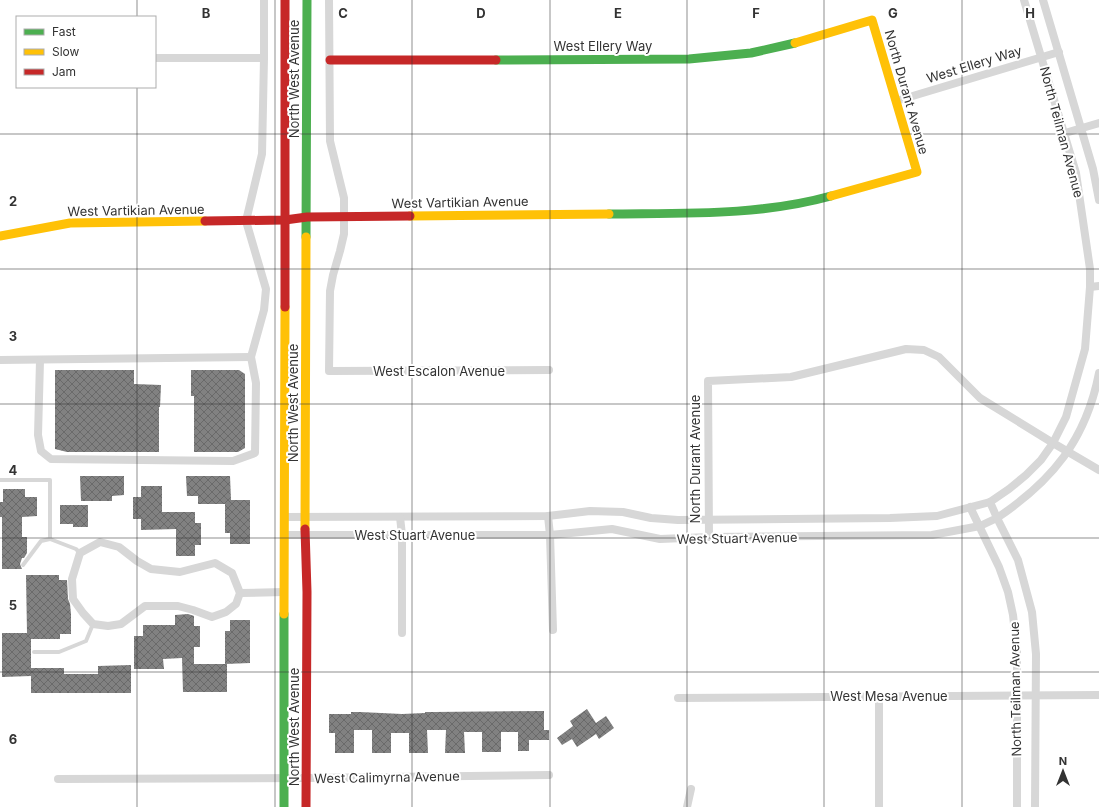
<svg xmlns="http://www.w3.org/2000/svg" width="1099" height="807" font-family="Inter,sans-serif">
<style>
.building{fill:url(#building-cross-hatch)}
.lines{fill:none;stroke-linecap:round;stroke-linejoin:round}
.lane{stroke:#d7d7d7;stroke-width:4}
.street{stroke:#d7d7d7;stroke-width:8}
.fast{stroke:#4caf50;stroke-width:9}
.slow{stroke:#ffc107;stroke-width:9}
.jam{stroke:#c62828;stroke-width:9}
.grid{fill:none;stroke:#333;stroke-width:1;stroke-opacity:0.55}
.labels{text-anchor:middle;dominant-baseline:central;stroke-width:4;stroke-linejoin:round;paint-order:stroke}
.street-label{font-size:13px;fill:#333;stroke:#fff}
.grid-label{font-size:13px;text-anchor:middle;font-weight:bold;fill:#333;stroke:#fff;stroke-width:4;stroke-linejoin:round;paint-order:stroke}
</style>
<defs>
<pattern id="building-cross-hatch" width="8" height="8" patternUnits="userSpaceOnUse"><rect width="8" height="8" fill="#818181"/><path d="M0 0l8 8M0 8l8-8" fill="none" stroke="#6a6a6a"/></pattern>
</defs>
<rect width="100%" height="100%" fill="#fff"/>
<g class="building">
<path d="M55,370h79v14l27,1 -1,22h-1v45h-92l-12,-3z"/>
<path d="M191,370h48l6,4v74l-7,4h-44v-56h-3z"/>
<path d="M80,476h44v19l-12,1v5h-31z"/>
<path d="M186,476h44l1,24h19v44h-20v-11h-5v-29h-27v-8h-11z"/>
<path d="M141,486h21v26h33v11h6v22h-6v11h-19v-27l-35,1v-11h-8v-22h8z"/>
<path d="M3,489h22v8h12v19l-15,1v20h5v16l-3,5h-2l-2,6 2,5h-20v-52h-2v-15h3z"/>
<path d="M60,505h28v22h-15v-3h-13z"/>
<path d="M26,575h33v5h8l1,19 2,5 1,10v20h-11v5h-29v29h33v6h34v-8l33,-1v28h-100v-17l-29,1v-44h25z"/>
<path d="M188,614l6,2v10h6v21h-6v17h33v28h-44l-1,-34 -19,1 1,10h-30v-33h9v-11h32v-10z"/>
<path d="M230,620h20v43l-25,1v-33h5z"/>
<path d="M587,709l9,14 10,-7 8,12 -15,11 -3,-5 -19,13 -5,-8 -10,6 -5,-7 16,-12 -3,-5z"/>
<path d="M544,711v19h5v10h-20v11h-11v-19h-17v20h-19v-20h-18l1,21h-20l1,-23h-19l1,23h-19v-20h-18v20h-19v-23h-18v23h-19v-20h-6v-19h22v-2h9l42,2 23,-1v-1h9z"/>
</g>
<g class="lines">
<g class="lane">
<path d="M0,480h50v59l26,10 4,4"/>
<path d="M23,565l18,-24 9,-2"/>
<path d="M34,652h25l27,-11 7,-17"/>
</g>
<g class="street">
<path d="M329,0l1,141 14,57v36l-4,17 -7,24 -3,16 -1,80 220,-1"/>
<path d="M1043,0l50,169 6,31"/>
<path d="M155,58h109"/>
<path d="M896,101l163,-49"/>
<path d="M1065,133l34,-10"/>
<path d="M1090,287l9,-1"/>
<path d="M0,360l251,-3"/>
<path d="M40,361l-2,74 3,16 10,8 182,2 22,-8 1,-70 -5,-26 13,-47 2,-21 -20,-68 16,-67 2,-96v-58"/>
<path d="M970,507l29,60 9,25 5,23 4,37v155"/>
<path d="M548,516l2,19 3,95"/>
<path d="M284,517l264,-1 42,-5 33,1 28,6 27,2 212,-2 47,-2 53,-14 19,-13 17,-14 15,-15 12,-17 13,-26 19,-68 5,-62v-18l-14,-96 -52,-173"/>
<path d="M400,517l2,18v98"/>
<path d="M284,535h266l62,-6 48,10 49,-2 223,-2 48,-9 17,-8 -7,-16"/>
<path d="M709,537l-1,-156 83,-4 115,-28 18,1 15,7 41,41 73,45 46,27"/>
<path d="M100,542l19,5 18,14 14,8 29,3 35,-9 17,10 8,20 -4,11 -10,8 -14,5 -19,-7 -15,-4h-33l-24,18 -13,2 -15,-2 -10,-11 -10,-14 -1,-20 8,-26z"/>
<path d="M240,593l44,-1"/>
<path d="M879,696v111"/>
<path d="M678,698l421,-3"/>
<path d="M58,779l249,-1 242,-3"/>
<path d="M687,807l4,-18"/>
<path d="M1035,807l1,-153 -4,-42 -14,-52 -21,-42c55,-37 89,-78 102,-145"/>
</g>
<g class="fast">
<path d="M496,60l193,-1 62,-6 44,-10"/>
<path d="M609,214c74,-1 150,2 222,-18"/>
<path d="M306,237l1,-237"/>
<path d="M284,807v-193"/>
</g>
<g class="slow">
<path d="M795,43l77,-23 45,152 -86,24"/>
<path d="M410,216l199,-2"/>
<path d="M0,236l70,-13 135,-2"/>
<path d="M305,529l1,-292"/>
<path d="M284,614l1,-307"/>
</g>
<g class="jam">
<path d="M330,60h166"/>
<path d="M205,221l80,-1 22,-3 103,-1"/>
<path d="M285,307v-307"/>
<path d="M305,529l2,63 -1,215"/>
</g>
</g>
<path class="grid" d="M137,0v17M275,0v807M412,0v807M550,0v807M687,0v807M824,0v807M962,0v807M137,87v720M0,134h1099M0,269h1099M0,404h1099M0,538h1099M0,672h1099"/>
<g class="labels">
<g class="street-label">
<text x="603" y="46">West Ellery Way</text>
<text transform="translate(974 64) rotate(-17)">West Ellery Way</text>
<text transform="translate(294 79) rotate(-90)">North West Avenue</text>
<text transform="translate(907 92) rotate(74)">North Durant Avenue</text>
<text transform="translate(1062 132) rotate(75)">North Teilman Avenue</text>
<text transform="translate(460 202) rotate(-1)">West Vartikian Avenue</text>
<text transform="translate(136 210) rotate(-1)">West Vartikian Avenue</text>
<text x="439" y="371">West Escalon Avenue</text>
<text transform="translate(293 403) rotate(-90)">North West Avenue</text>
<text transform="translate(695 459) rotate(-90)">North Durant Avenue</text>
<text x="415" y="535">West Stuart Avenue</text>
<text transform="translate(737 538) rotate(-1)">West Stuart Avenue</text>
<text transform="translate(1015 689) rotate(-91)">North Teilman Avenue</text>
<text x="889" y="696">West Mesa Avenue</text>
<text transform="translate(294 727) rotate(-90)">North West Avenue</text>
<text transform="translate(387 777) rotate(-1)">West Calimyrna Avenue</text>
</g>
</g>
<g class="grid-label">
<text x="206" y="18">B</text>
<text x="343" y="18">C</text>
<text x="481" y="18">D</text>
<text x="618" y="18">E</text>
<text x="756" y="18">F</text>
<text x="893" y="18">G</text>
<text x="1030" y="18">H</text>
<text x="13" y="206">2</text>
<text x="13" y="341">3</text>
<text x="13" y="475">4</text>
<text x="13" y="610">5</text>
<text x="13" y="744">6</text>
</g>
<rect x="16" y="16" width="140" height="72" fill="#ffffff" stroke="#adadad"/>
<rect x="24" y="29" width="20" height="6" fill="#4caf50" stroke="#adadad"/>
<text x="52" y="36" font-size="12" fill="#333333">Fast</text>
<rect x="24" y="49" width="20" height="6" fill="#ffc107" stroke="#adadad"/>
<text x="52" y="56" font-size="12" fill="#333333">Slow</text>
<rect x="24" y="69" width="20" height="6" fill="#c62828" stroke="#adadad"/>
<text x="52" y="76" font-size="12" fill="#333333">Jam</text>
<g transform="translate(1063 771)" stroke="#ffffff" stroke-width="3" paint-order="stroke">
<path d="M0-3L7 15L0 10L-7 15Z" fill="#333333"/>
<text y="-6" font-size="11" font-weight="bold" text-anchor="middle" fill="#333333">N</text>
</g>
</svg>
